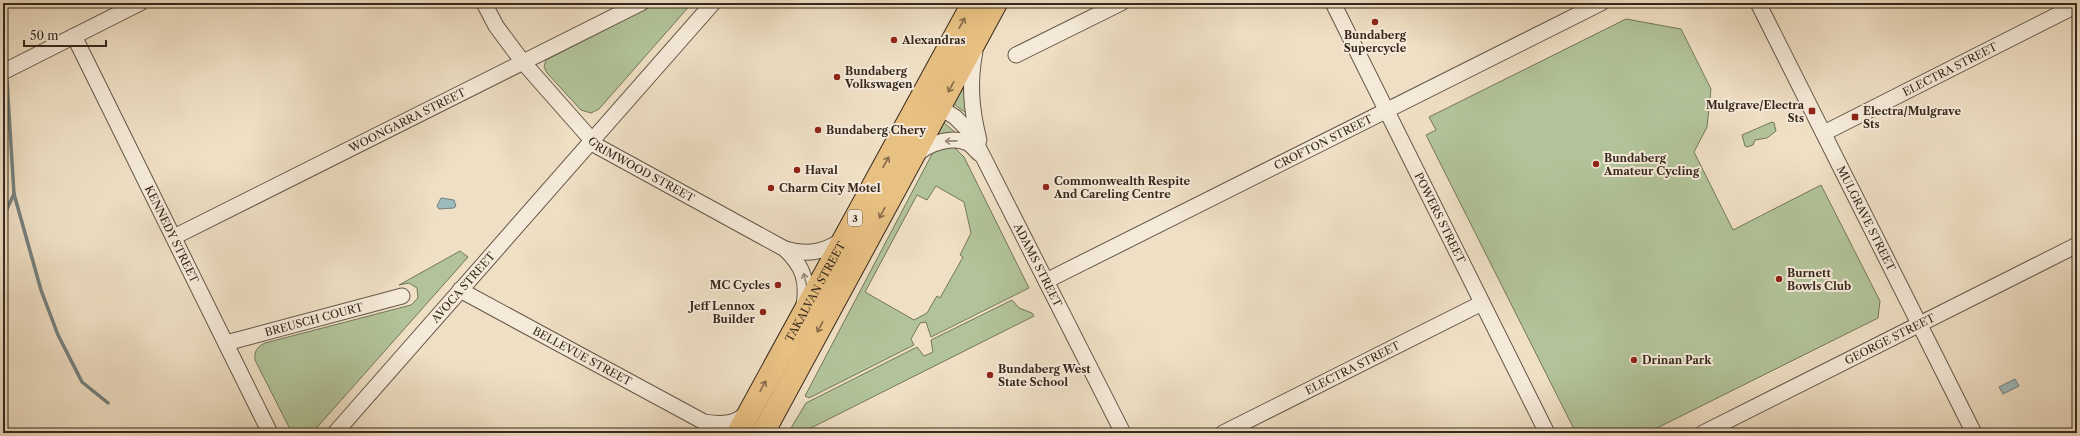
<svg xmlns="http://www.w3.org/2000/svg" width="2080" height="436" font-family="'Libre Caslon Text',serif">
<style>
.green{fill:#b2c399;stroke:#74765b;fill-rule:evenodd}
.water{fill:#9dbabd;stroke:#74807d}
.lines{fill:none;stroke-linecap:round;stroke-linejoin:round}
.stream{stroke:#74807d;stroke-width:3.5}
.minor-casing{stroke:#645647;stroke-width:17}
.highway-casing{stroke:#36281d;stroke-width:24}
.minor{stroke:#f5ead9;stroke-width:15}
.highway{stroke:#e8c082;stroke-width:22}
.oneway{stroke:#866c4a}
.oneway2{stroke:#96897b}
.poi-dot{fill:#8f2418;stroke:#f5ead9;stroke-width:1.5}
.labels{text-anchor:middle;dominant-baseline:central;stroke-width:4;stroke-linejoin:round;paint-order:stroke}
.shield{fill:#f5ead9;stroke:#6f6255;stroke-width:1}
.shield-label{font-size:10px;font-weight:bold;fill:#36281d}
.poi-label{font-size:11px;font-weight:bold;fill:#36281d;stroke:#f5ead9;text-anchor:start}
.street-label{font-size:11px;fill:#36281d;stroke:#f5ead9}
</style>
<rect width="100%" height="100%" fill="#efdfc4"/>
<filter id="stains"><feTurbulence type="fractalNoise" baseFrequency=".005" numOctaves="4"/><feColorMatrix values="0 0 0 0 .2 0 0 0 0 .09 0 0 0 0 .02 0 0 0 .5 -.17"/></filter>
<radialGradient id="worn" r=".72"><stop offset=".6" stop-color="#630" stop-opacity="0"/><stop offset="1" stop-color="#630" stop-opacity=".3"/></radialGradient>
<g class="green">
<path d="M657,3h35l-93,106 -8,4 -10,-3 -34,-37 -3,-6 2,-7z"/>
<path d="M1626,19l55,10 30,60 -4,38 -13,25 39,78 88,-45 59,116 -2,17 -231,115h-71l-150,-298 10,-5 -7,-13z"/>
<path d="M964,83l3,29 -1,1 -12,-9v-3z"/>
<path d="M943,122l13,11 -20,4 6,-14z"/>
<path d="M1772,122l2,1 2,8 -9,7 -12,2 -2,5 -6,2 -2,-1 -3,-11z"/>
<path d="M948,146l7,2 9,9 65,131 -98,49 -5,-15 -6,1 -9,16 3,6 -105,53 -4,-2 126,-240 3,-4zM936,186l28,16 7,31 -11,22 3,2 -23,41 -3,-2 -10,17 -13,7 -49,-28 52,-97 10,5z"/>
<path d="M460,251l8,6 -156,176h-20l-37,-73c-1,-9 2,-13 10,-17l146,-38 7,-7 -1,-10 -8,-5 -10,2z"/>
<path d="M1012,300l7,8 13,5 2,3 -233,117h-13l18,-30 111,-56 7,9 9,-4 -2,-12z"/>
</g>
<g class="water">
<path d="M441,198l13,2 2,6 -2,2 -15,1 -2,-3z"/>
<path d="M2015,379l4,7 -16,8 -4,-7z"/>
</g>
<g class="lines">
<g class="stream">
<path d="M5,3l1,57"/>
<path d="M14,194l27,96 17,45 24,47 26,21"/>
<path d="M3,217l11,-23 -7,-113"/>
<path d="M3,248l2,15 -2,55"/>
</g>
<g class="minor-casing">
<g id="minor">
<path id="s1" d="M484,3l12,23 26,35 75,85 188,103c18,17 23,32 19,56"/>
<path id="s2" d="M1333,3l214,430"/>
<path id="s3" d="M1758,3l216,430"/>
<path id="s4" d="M74,36l196,397"/>
<path d="M975,51c-6,31 -4,58 4,89"/>
<path d="M1016,55l105,-52"/>
<path d="M3,72l137,-69"/>
<path id="s5" d="M931,102l24,15 16,16 152,300"/>
<path id="s6" d="M1824,133l253,-128"/>
<path d="M915,156c13,-13 40,-22 56,-11 3,3 6,7 9,9"/>
<path id="s7" d="M174,237l467,-234"/>
<path d="M785,249c22,6 38,4 57,-9"/>
<path id="s8" d="M1046,281l555,-278"/>
<path id="s9" d="M460,290l244,132c17,3 31,3 44,-10"/>
<path id="s10" d="M226,343l176,-47"/>
<path id="s11" d="M335,433l378,-430"/>
<path id="s12" d="M1223,433l259,-130"/>
<path id="s13" d="M1703,433l374,-188"/>
</g>
</g>
<g class="highway-casing">
<g id="highway">
<path id="s14" d="M738,433l235,-430"/>
<path d="M763,433l233,-430"/>
</g>
</g>
<use href="#minor" class="minor"/>
<use href="#highway" class="highway"/>
</g>
<defs><path id="oneway-shaft" d="M-6 0H5M1.5-3L5.5 0L1.5 3" fill="none" stroke-width="1.6" stroke-linecap="round" stroke-linejoin="round"/></defs>
<g class="oneway">
<use href="#oneway-shaft" transform="translate(962 23) rotate(-61)"/>
<use href="#oneway-shaft" transform="translate(951 87) rotate(118)"/>
<use href="#oneway-shaft" transform="translate(886 162) rotate(-61)"/>
<use href="#oneway-shaft" transform="translate(882 213) rotate(118)"/>
<use href="#oneway-shaft" transform="translate(820 327) rotate(118)"/>
<use href="#oneway-shaft" transform="translate(763 386) rotate(-61)"/>
</g>
<g class="oneway2">
<use href="#oneway-shaft" transform="translate(951 141) rotate(179)"/>
<use href="#oneway-shaft" transform="translate(805 279) rotate(-104)"/>
</g>
<g class="poi-dot">
<circle cx="1375" cy="22" r="4"/>
<circle cx="894" cy="40" r="4"/>
<circle cx="837" cy="77" r="4"/>
<rect x="1808" y="107" width="8" height="8" rx="2"/>
<rect x="1851" y="113" width="8" height="8" rx="2"/>
<circle cx="818" cy="130" r="4"/>
<circle cx="1596" cy="164" r="4"/>
<circle cx="797" cy="170" r="4"/>
<circle cx="1046" cy="187" r="4"/>
<circle cx="771" cy="188" r="4"/>
<circle cx="1779" cy="279" r="4"/>
<circle cx="778" cy="285" r="4"/>
<circle cx="763" cy="312" r="4"/>
<circle cx="1634" cy="360" r="4"/>
<circle cx="990" cy="375" r="4"/>
</g>
<g class="labels">
<rect class="shield" x="848" y="210" width="14" height="16" rx="3"/>
<g class="shield-label">
<text x="855" y="218">3</text>
</g>
<g class="poi-label">
<text x="1375" y="35" text-anchor="middle">Bundaberg<tspan x="1375" dy="13">Supercycle</tspan></text>
<text x="902" y="40">Alexandras</text>
<text x="845" y="71">Bundaberg<tspan x="845" dy="13">Volkswagen</tspan></text>
<text x="1804" y="105" text-anchor="end">Mulgrave/Electra<tspan x="1804" dy="13">Sts</tspan></text>
<text x="1863" y="111">Electra/Mulgrave<tspan x="1863" dy="13">Sts</tspan></text>
<text x="826" y="130">Bundaberg Chery</text>
<text x="1604" y="158">Bundaberg<tspan x="1604" dy="13">Amateur Cycling</tspan></text>
<text x="805" y="170">Haval</text>
<text x="1054" y="181">Commonwealth Respite<tspan x="1054" dy="13">And Careling Centre</tspan></text>
<text x="779" y="188">Charm City Motel</text>
<text x="1787" y="273">Burnett<tspan x="1787" dy="13">Bowls Club</tspan></text>
<text x="770" y="285" text-anchor="end">MC Cycles</text>
<text x="755" y="306" text-anchor="end">Jeff Lennox<tspan x="755" dy="13">Builder</tspan></text>
<text x="1642" y="360">Drinan Park</text>
<text x="998" y="369">Bundaberg West<tspan x="998" dy="13">State School</tspan></text>
</g>
<g class="street-label">
<text stroke="none"><textPath href="#s6" startOffset="141">ELECTRA STREET</textPath></text>
<text stroke="none"><textPath href="#s7" startOffset="261">WOONGARRA STREET</textPath></text>
<text stroke="none"><textPath href="#s8" startOffset="310">CROFTON STREET</textPath></text>
<text stroke="none"><textPath href="#s1" startOffset="233">GRIMWOOD STREET</textPath></text>
<text stroke="none"><textPath href="#s2" startOffset="240">POWERS STREET</textPath></text>
<text stroke="none"><textPath href="#s3" startOffset="241">MULGRAVE STREET</textPath></text>
<text stroke="none"><textPath href="#s4" startOffset="221">KENNEDY STREET</textPath></text>
<text stroke="none"><textPath href="#s5" startOffset="199">ADAMS STREET</textPath></text>
<text stroke="none"><textPath href="#s11" startOffset="194">AVOCA STREET</textPath></text>
<text stroke="none"><textPath href="#s14" startOffset="161">TAKALVAN STREET</textPath></text>
<text stroke="none"><textPath href="#s10" startOffset="91">BREUSCH COURT</textPath></text>
<text stroke="none"><textPath href="#s13" startOffset="209">GEORGE STREET</textPath></text>
<text stroke="none"><textPath href="#s9" startOffset="139">BELLEVUE STREET</textPath></text>
<text stroke="none"><textPath href="#s12" startOffset="145">ELECTRA STREET</textPath></text>
</g>
</g>
<rect width="2080" height="436" fill="none" stroke="#efdfc4" stroke-width="16"/>
<rect x="4" y="4" width="2072" height="428" fill="none" stroke="#36281d" stroke-width="2"/>
<rect x="8" y="8" width="2064" height="420" fill="none" stroke="#36281d"/>
<path d="M24 40v6h82v-6" fill="none" stroke="#36281d" stroke-width="2"/>
<text x="30" y="40" font-size="12" fill="#36281d" stroke="#f5ead9" stroke-width="3" paint-order="stroke">50 m</text>
<rect width="100%" height="100%" filter="url(#stains)"/>
<rect width="100%" height="100%" fill="url(#worn)"/>
</svg>
